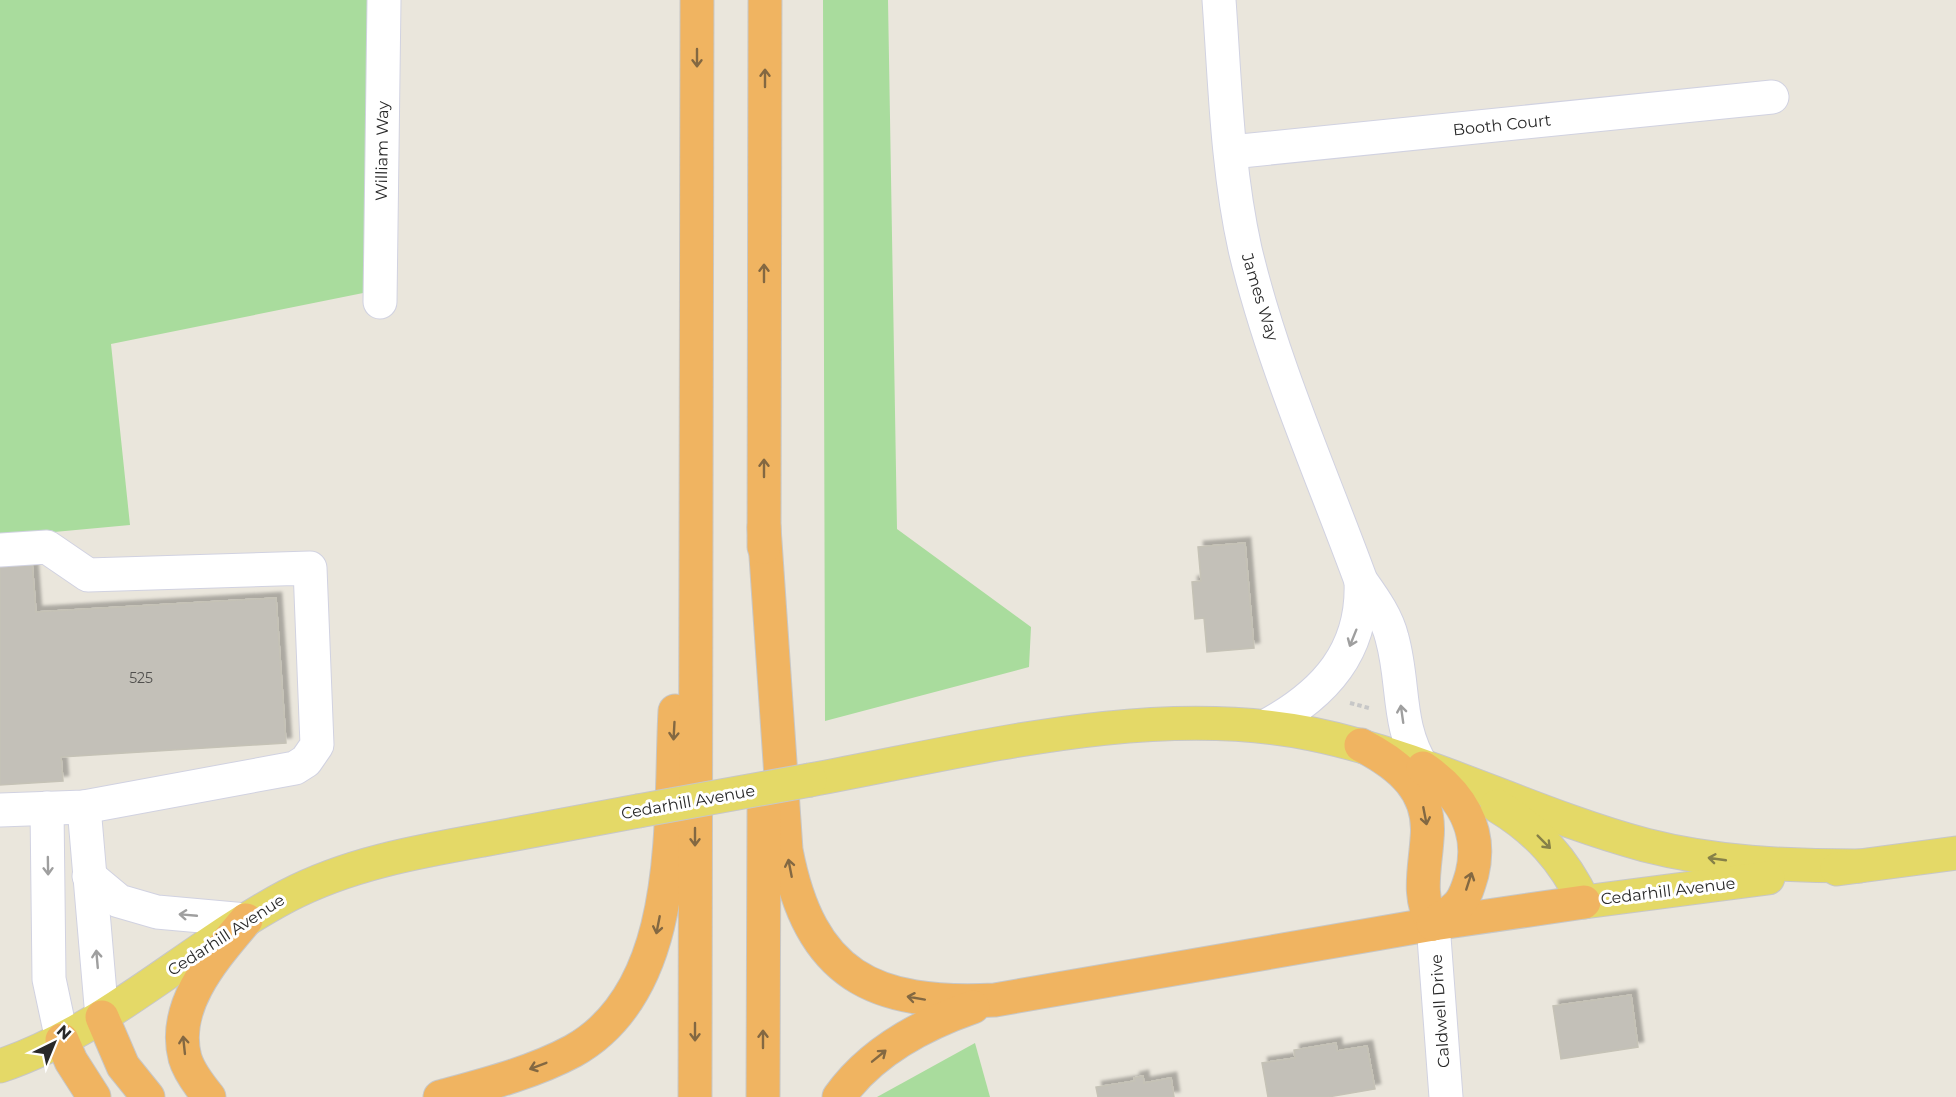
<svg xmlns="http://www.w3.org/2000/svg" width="1956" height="1097" font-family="Montserrat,sans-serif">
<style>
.green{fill:#a9dc9d}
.building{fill:#c3c0b8;stroke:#c5c2b6;stroke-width:1.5;filter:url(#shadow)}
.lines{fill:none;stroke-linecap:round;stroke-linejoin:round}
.minor-casing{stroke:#d1d2e1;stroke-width:35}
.major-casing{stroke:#c7c7c7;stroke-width:35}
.highway-casing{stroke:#c7c7c7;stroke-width:35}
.path{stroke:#c7c7c7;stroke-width:4;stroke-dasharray:4.5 3;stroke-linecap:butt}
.minor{stroke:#fff;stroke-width:33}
.major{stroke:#e4d967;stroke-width:33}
.highway{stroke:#f0b461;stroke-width:33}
.major-bridge-casing{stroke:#c7c7c7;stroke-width:35;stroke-linecap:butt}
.major-bridge{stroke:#e4d967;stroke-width:33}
.oneway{stroke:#836842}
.oneway2{stroke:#9f9f9f}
.oneway3{stroke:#868148}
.labels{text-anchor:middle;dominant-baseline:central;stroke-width:6;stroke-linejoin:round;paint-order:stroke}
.number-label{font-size:14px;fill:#504f4d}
.street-label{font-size:16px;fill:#292929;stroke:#fff}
</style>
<defs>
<filter id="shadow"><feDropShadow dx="5.5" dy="-5.5" stdDeviation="1.5" flood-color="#0004"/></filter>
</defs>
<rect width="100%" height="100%" fill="#eae6dc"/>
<g class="green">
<path d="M0,0h380l3,289 -272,55 19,181 -130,12z"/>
<path d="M823,0h65l9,529 134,98 -2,40 -204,54z"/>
<path d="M975,1043l15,54h-113z"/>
</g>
<g class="building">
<path d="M1245,543l9,105 -47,4 -3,-34 -9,1 -3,-37 9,-1 -3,-34z"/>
<path d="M32,562l4,50 240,-14 10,145 -225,14 2,24 -63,4v-221z"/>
<path d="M1631,995l7,52 -77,12 -8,-53z"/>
<path d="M1336,1043l1,8 30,-5 8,43 -47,8h-60l-6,-34 33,-5 -1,-8z"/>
<path d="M1143,1076l1,7 27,-5 3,19h-76l-2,-10 39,-6 -1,-3z"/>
</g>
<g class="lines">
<g class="minor-casing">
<g id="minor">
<path d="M1219,0c6,83 8,168 26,249 27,114 76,223 116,332 12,17 26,36 31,57 13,47 4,87 31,130"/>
<path d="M1231,152l541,-55"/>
<path d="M380,302l4,-302"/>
<path d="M0,550l47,-3 41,28 222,-7 7,177 -11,16 -11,7 -211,39 -84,3"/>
<path d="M1266,726c59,-32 98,-75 95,-145"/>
<path d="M84,807l18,210"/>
<path d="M47,808l2,171 13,61"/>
<path d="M89,876l30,25 38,11 89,8"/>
<path d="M1433,924l13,173"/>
</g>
</g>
<g class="major-casing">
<g id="major">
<path d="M810,780c159,-29 341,-79 502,-46 113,23 221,81 333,111 70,18 141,21 214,21"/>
<path d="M1497,806c40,24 67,54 87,96l184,-24"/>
<path d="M1837,869l119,-16"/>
<path d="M0,1066c107,-36 189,-118 287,-170 61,-32 129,-44 196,-56 51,-10 103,-19 155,-29"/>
</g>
</g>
<g class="highway-casing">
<g id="highway">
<path d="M764,527l22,323c24,126 87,156 209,150l438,-76 151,-22"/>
<path d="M764,547l1,-547"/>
<path d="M1361,745c39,20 71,46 66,94 -2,31 -10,57 6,85"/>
<path d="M1423,768c37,25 60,61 49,106 -3,10 -6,22 -13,30 -7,8 -18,14 -26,20"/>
<path d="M102,1017l21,49 25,31"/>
<path d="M62,1040l9,21 23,36"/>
<path d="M209,1097c-9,-11 -20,-25 -24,-39 -14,-53 30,-101 61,-138"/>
<path d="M440,1097c44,-12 92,-24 133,-46 111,-62 96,-231 102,-340"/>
<path d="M695,1097l2,-1097"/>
<path d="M763,1097l1,-288"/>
<path d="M839,1097c32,-45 82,-72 134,-90"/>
</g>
</g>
<path class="path" d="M1350,703l19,5"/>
<use href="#minor" class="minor"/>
<use href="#major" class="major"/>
<use href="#highway" class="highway"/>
<g class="major-bridge-casing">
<path id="major-bridge" d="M638,811l172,-31"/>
</g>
<use href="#major-bridge" class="major-bridge"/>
</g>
<defs><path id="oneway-shaft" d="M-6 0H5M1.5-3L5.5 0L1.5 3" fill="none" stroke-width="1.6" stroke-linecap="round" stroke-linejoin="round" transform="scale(1.5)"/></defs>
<g class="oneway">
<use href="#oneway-shaft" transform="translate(697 58) rotate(90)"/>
<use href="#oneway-shaft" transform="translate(765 78) rotate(-90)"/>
<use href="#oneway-shaft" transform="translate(764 273) rotate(-90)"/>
<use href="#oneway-shaft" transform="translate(764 468) rotate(-90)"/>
<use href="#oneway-shaft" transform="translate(674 731) rotate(93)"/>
<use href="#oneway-shaft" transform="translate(1425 816) rotate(79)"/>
<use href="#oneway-shaft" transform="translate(695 837) rotate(90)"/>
<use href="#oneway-shaft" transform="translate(790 868) rotate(-101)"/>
<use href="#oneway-shaft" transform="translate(1469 881) rotate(-72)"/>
<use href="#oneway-shaft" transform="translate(658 925) rotate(101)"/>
<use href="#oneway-shaft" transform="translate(916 998) rotate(-170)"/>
<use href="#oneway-shaft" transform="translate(695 1032) rotate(90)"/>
<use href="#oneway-shaft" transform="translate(763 1039) rotate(-90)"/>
<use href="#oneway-shaft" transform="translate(184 1045) rotate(-96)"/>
<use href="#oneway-shaft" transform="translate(879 1056) rotate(-39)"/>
<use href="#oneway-shaft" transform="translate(538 1066) rotate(159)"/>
</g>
<g class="oneway2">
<use href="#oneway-shaft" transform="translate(1353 638) rotate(112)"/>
<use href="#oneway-shaft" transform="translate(1402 714) rotate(-98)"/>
<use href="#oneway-shaft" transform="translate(48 866) rotate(89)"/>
<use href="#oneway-shaft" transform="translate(188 915) rotate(-175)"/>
<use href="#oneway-shaft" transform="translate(97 959) rotate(-95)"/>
</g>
<g class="oneway3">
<use href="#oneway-shaft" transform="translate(1544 842) rotate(45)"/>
<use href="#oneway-shaft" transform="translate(1717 859) rotate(-172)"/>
</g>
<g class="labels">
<g class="number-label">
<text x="141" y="678">525</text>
</g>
<g class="street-label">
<text transform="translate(1502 125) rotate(-6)">Booth Court</text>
<text transform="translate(382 151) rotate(-89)">William Way</text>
<text transform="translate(1260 297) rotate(73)">James Way</text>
<text transform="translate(688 802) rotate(-10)">Cedarhill Avenue</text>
<text transform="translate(1668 891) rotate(-7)">Cedarhill Avenue</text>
<text transform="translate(226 935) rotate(-33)">Cedarhill Avenue</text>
<text transform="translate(1440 1011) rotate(-94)">Caldwell Drive</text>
</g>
</g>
<g transform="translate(54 1043) rotate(43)" stroke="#ffffff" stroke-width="4.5" paint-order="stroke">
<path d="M0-4.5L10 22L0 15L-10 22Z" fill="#292929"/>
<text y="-9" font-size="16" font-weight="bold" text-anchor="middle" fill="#292929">N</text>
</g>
</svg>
